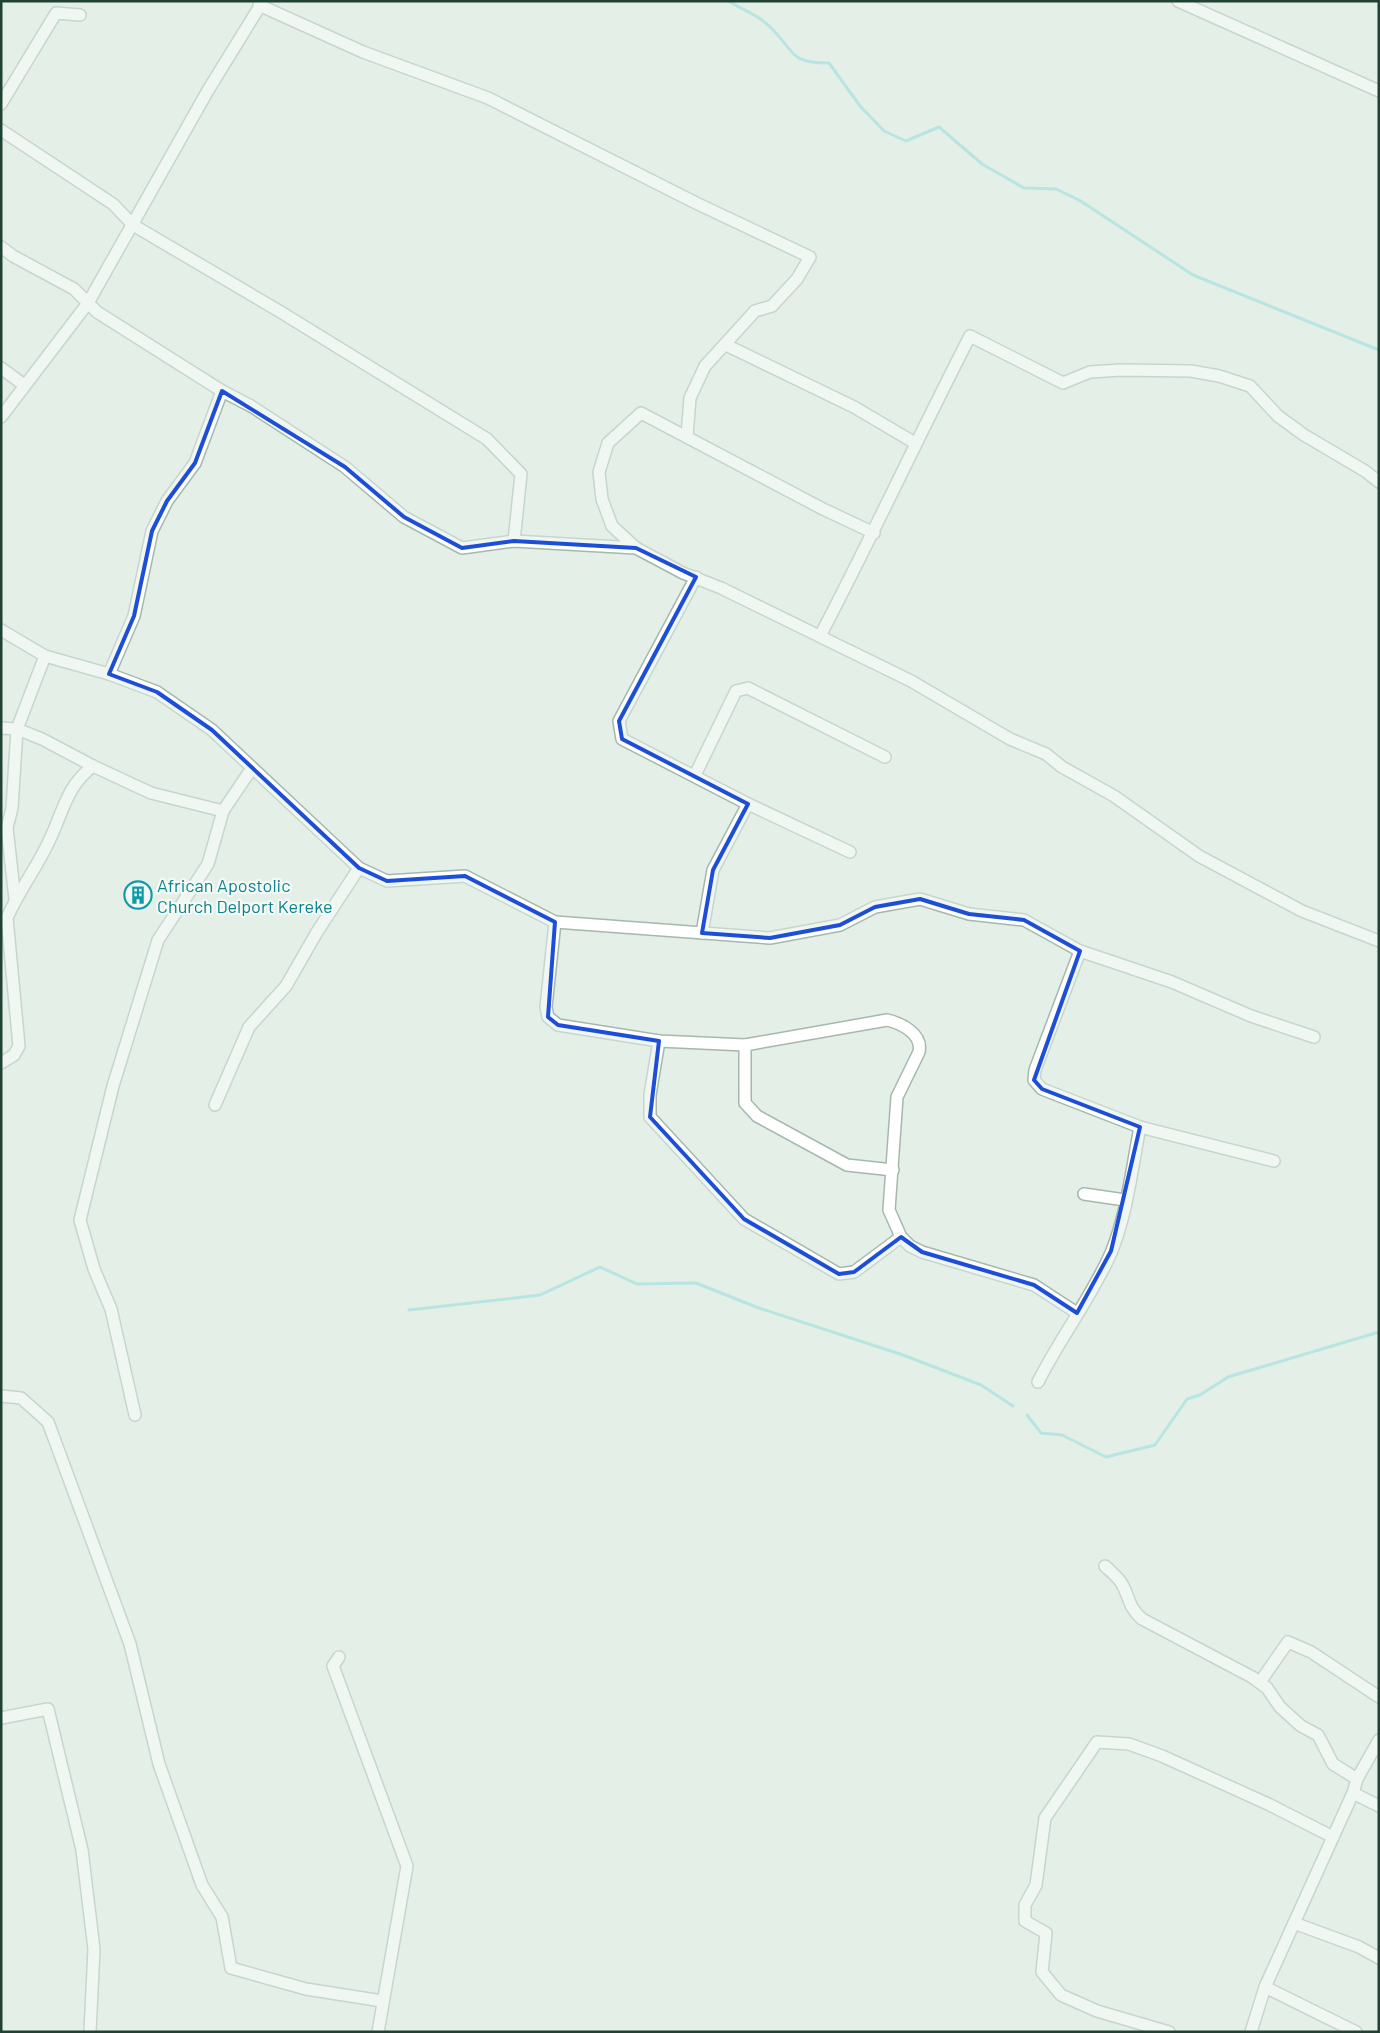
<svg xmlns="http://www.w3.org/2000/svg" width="1380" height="2033" font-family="Barlow,sans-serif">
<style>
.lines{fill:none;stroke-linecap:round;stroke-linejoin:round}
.stream{stroke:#84dad9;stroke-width:3}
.minor-casing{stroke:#a5b8ae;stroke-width:14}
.minor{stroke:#fff;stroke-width:11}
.marked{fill:none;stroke:#1d4ed8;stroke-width:4;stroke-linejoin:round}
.labels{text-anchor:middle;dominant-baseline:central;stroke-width:4.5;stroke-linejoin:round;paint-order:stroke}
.culture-label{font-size:18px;fill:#0d838f;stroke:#f4faf6;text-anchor:start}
</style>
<rect width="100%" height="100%" fill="#e3efe7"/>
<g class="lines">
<g class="stream">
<path d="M728,1c13,8 31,14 41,25 27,25 18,37 60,37l31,43 24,25 22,10 33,-14 43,37 42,24 32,1 23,11 114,75 186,75"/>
<path d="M409,1310l131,-15 60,-28 37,17 59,-1 63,25 144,47 78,30 32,21"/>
<path d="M1027,1415l14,18 21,2 44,22 49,-12 32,-46 13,-4 28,-18 151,-45"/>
</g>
<g class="minor-casing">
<g id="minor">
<path d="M1178,1l201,90"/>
<path d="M259,5l104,47 125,46 208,105 114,54 -13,22 -25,27 -17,5 -50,55 -15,32 -3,38"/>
<path d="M1,104l55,-91 24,2"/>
<path d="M1,130l112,74 20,21 146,86 208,128 34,35 -7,67"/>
<path d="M1,247l12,9 61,33 23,23 125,79 -27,72 -28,38 -15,30 -18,85 -25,58"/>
<path d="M726,345l128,62 61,36"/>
<path d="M1,368l23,17"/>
<path d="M222,391l29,15 94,61 59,50 58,31 52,-7 122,7 47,25 38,15 190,93 99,58 36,15 16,13 52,29 85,60 103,55 77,30"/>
<path d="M1,417l87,-114 119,-211 56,-91"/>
<path d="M636,548l-24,-22 -10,-27 -3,-27 9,-29 33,-30 182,96 51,24"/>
<path d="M696,577l-77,144 3,18 126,65 102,48"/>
<path d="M1,630l44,26 64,18 48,18 55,38 147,138 28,13 78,-5 90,46 215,16 70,-13 35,-18 45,-8 49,15 55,6 56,31 92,31 79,34 63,21"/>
<path d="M820,636c52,-99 99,-201 150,-300l93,47 27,-11 31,-2 70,1 28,5 31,10 28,30 26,19 61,36 14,11"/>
<path d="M1,728l16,1 25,10 51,27 58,27 72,18"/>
<path d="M695,775l41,-84 12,-3 137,69"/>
<path d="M15,899l-8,-71 5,-20 5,-79 28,-73"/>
<path d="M555,922l-9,85 2,10 10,8 101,16 86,4 142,-25c14,3 36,14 32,32l-22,45 -8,113 12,27 9,9 12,6 112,33 43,28"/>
<path d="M702,933l11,-63 35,-66"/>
<path d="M1080,951l-45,119 -1,10 8,9 98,38 134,34"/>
<path d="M659,1041l-9,54v22l94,102 95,55 15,-2 47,-35"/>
<path d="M745,1045v58l12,13 90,49 46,5"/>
<path d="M1,1063l13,-8 5,-9 -12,-128c12,-28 31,-52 43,-79 14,-29 16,-52 43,-73"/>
<path d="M215,1105l34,-78 37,-41 31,-54 42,-64"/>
<path d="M1084,1194l41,6"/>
<path d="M1038,1382c22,-44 53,-84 73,-129 16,-39 21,-85 29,-126"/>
<path d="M1,1396l20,2 27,24 82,222 29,120 43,121 20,32 9,51 75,21 76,12"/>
<path d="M135,1415l-24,-106 -17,-40 -14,-49 33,-134 45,-146 50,-76 15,-53 29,-43"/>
<path d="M1105,1566c6,6 13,11 17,18 8,14 6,23 20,35l110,58 15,11 13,19 21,19 17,9 15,29 24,15"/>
<path d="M339,1657l-6,9 74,200 -29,166"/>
<path d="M1260,1682l28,-40 23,10 68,45"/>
<path d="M1,1718l47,-9 34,141 12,99 -4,83"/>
<path d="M1353,1793l26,13"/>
<path d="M1294,1923l65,24 20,11"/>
<path d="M1265,1987l91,45"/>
<path d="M1169,2032l-72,-21 -36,-16 -19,-23 4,-39 -21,-12v-16l11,-20 9,-67 52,-76 32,2 33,12 106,48 65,33"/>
<path d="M1251,2032l14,-45 88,-194 4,-14 22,-39"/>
</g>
</g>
<use href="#minor" class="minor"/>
</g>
<path d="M0 0H1380V2033H0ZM222,391l123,76 59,50 58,31 52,-7 122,7 60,29 -77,144 3,18 126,65 -35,66 -11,63 68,5 70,-13 35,-18 45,-8 49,15 55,6 56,31 -46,129 8,9 98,38 -29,124 -34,62 -43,-28 -112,-33 -21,-15 -47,35 -15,2 -95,-55 -94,-102 9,-76 -101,-16 -10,-8 7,-95 -90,-46 -78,5 -28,-13 -147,-138 -55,-38 -48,-18 25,-58 18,-85 15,-30 28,-38z" fill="#e3efe7" fill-opacity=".55" fill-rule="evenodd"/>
<path class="marked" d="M222,391l123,76 59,50 58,31 52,-7 122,7 60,29 -77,144 3,18 126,65 -35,66 -11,63 68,5 70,-13 35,-18 45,-8 49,15 55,6 56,31 -46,129 8,9 98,38 -29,124 -34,62 -43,-28 -112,-33 -21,-15 -47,35 -15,2 -95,-55 -94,-102 9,-76 -101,-16 -10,-8 7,-95 -90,-46 -78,5 -28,-13 -147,-138 -55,-38 -48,-18 25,-58 18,-85 15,-30 28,-38z"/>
<defs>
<g id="building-ring" transform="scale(1.4375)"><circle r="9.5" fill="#f4faf6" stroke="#0f9aa8" stroke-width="1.5"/><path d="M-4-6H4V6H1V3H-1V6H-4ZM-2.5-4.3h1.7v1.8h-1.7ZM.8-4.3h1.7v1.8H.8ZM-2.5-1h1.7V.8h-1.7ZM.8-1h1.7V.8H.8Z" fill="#0f9aa8"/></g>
</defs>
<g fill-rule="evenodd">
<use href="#building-ring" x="138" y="895"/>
</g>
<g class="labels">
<g class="culture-label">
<text x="157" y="885">African Apostolic<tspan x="157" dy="21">Church Delport Kereke</tspan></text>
</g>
</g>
<rect width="1380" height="2033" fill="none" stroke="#204234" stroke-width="5"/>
</svg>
